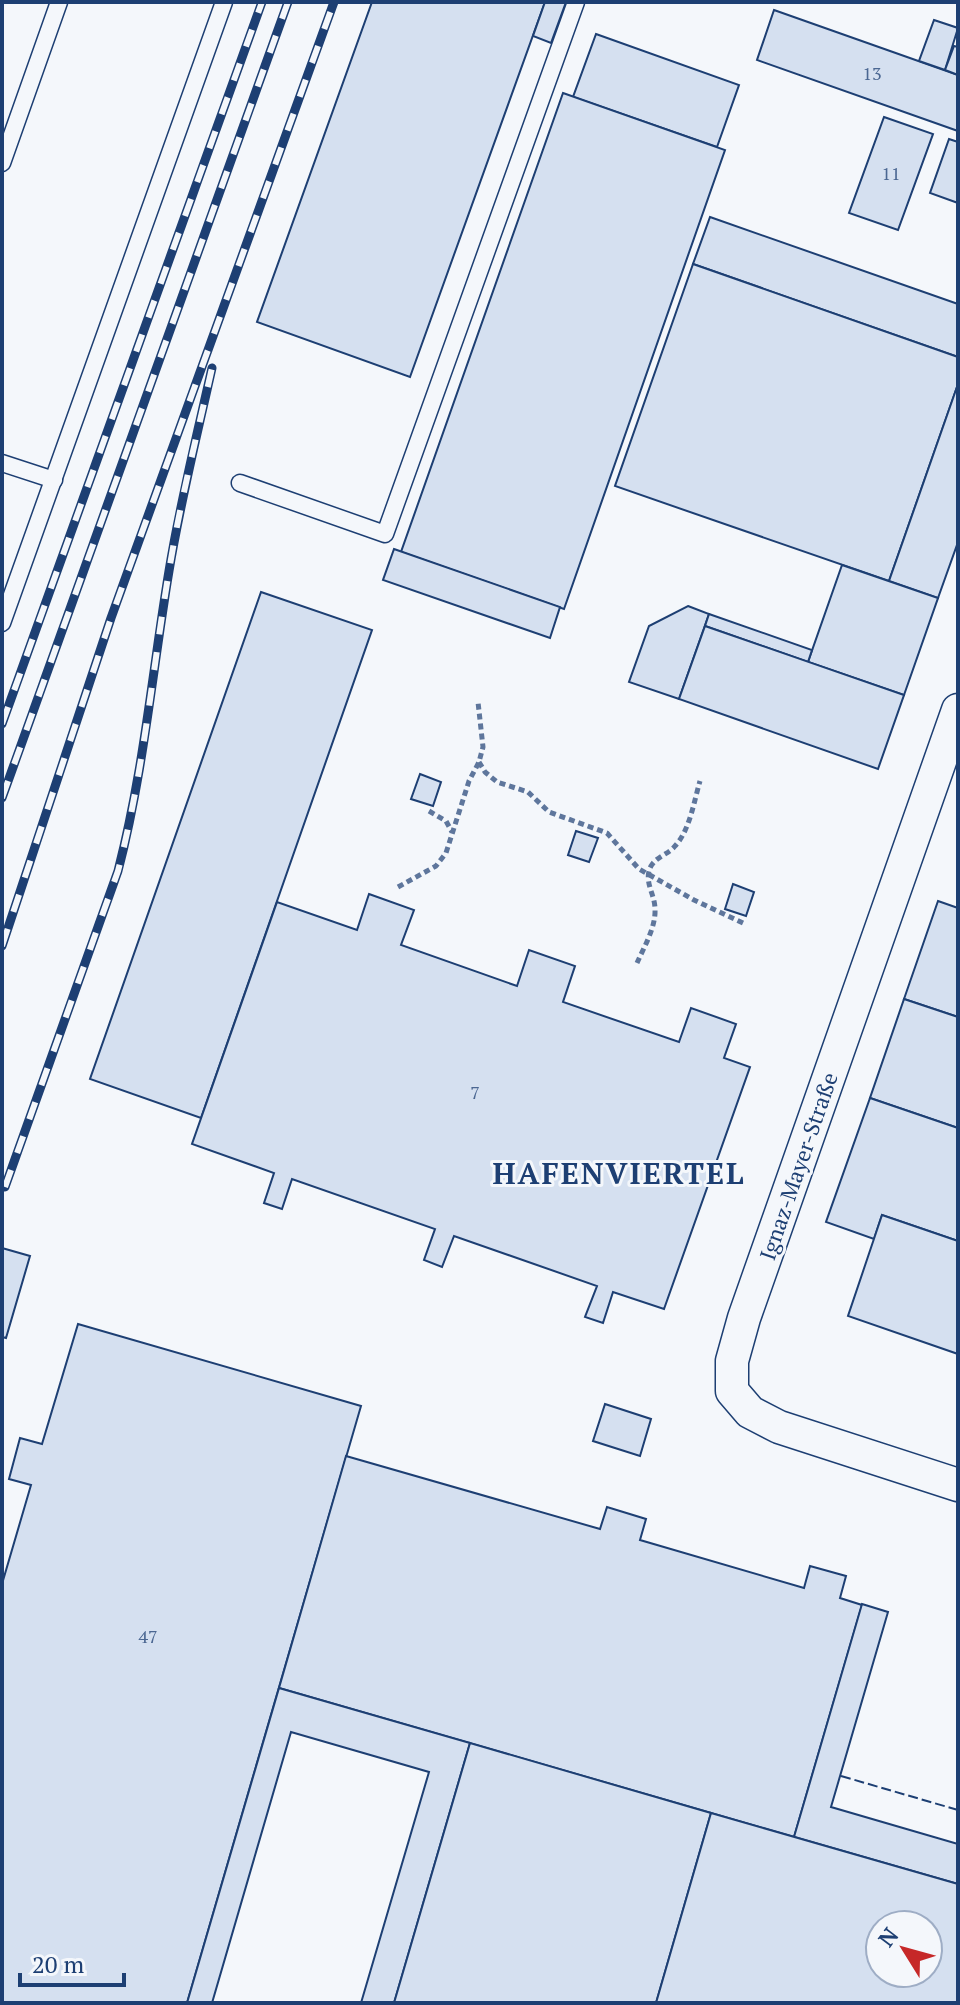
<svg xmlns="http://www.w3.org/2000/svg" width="960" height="2005" font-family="'PT Serif',serif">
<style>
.building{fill:#d5e0f0;stroke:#1d3f73;stroke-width:2;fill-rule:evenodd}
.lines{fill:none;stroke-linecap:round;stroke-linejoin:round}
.lane-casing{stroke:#1d3f73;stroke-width:19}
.street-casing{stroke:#1d3f73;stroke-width:35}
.path{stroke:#5e769c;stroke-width:5;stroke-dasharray:6 4;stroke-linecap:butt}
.lane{stroke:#f4f7fb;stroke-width:16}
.street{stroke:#f4f7fb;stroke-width:32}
.rail-casing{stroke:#1d3f73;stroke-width:9}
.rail{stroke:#f4f7fb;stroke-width:6;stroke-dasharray:18;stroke-linecap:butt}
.fence{stroke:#1d3f73;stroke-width:2;stroke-dasharray:10 4;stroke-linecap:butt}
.labels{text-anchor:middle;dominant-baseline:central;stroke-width:6;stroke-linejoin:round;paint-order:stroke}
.number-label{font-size:18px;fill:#4b6792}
.street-label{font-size:22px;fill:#1d3f73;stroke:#f4f7fb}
.district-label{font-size:30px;font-weight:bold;letter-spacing:2px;fill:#1d3f73;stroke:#f4f7fb}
</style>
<rect width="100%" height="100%" fill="#f4f7fb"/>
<g class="building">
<path d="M372,2h173l-135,375 -153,-55z"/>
<path d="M545,2h21l-15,41 -18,-7z"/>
<path d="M774,10l184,65v56l-201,-71z"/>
<path d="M934,20l24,8 -13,42 -26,-9z"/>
<path d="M596,34l143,51 -22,62 -144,-50z"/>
<path d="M954,46l4,1v28l-13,-5z"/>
<path d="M563,93l162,57 -161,459 -163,-57z"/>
<path d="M884,117l49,17 -35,96 -49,-17z"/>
<path d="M949,139l9,3v61l-28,-10z"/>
<path d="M710,217l248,87v53l-265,-93z"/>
<path d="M693,264l265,93v27l-69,197 -274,-95z"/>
<path d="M958,384v158l-20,56 -49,-17z"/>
<path d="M394,549l166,58 -10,31 -167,-58z"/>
<path d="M842,565l96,33 -34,97 -96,-33z"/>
<path d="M261,592l111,38 -171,488 -111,-39z"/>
<path d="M688,606l21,8 -30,85 -50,-17 20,-56z"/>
<path d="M709,614l103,36 -4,12 -103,-36z"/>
<path d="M705,626l199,69 -26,74 -199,-70z"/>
<path d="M420,774l21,8 -8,24 -22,-7z"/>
<path d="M576,831l22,7 -9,24 -21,-7z"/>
<path d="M733,884l21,8 -8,24 -21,-7z"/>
<path d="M369,894l45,16 -13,35 116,41 12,-36 46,16 -12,36 116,40 12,-34 45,16 -12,34 26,9 -86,242 -51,-17 -10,31 -18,-6 12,-31 -143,-50 -12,31 -18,-7 11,-31 -143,-50 -10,30 -18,-6 10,-30 -82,-29 85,-242 80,28z"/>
<path d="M938,901l20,7v109l-54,-18z"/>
<path d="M904,999l54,18v111l-88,-30z"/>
<path d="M870,1098l88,30v113l-76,-26 -8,24 -48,-17z"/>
<path d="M882,1215l76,26v113l-110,-38z"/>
<path d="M2,1248l28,8 -24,82 -4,-1z"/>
<path d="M78,1324l283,82 -174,597h-185v-419l29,-99 -22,-6 11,-41 22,6z"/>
<path d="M605,1404l46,15 -11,37 -47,-15z"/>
<path d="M346,1456l254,73 7,-22 39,12 -6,21 164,48 6,-22 36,10 -6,22 22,7 -68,232 -515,-149z"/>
<path d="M862,1604l26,8 -57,195 127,37v40l-164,-47z"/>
<path d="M279,1688l191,55 -76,260h-33l68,-231 -138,-40 -79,271h-25z"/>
<path d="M470,1743l241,70 -55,190h-262z"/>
<path d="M711,1813l247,71v119h-302zM880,1925h48v48h-48z"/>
</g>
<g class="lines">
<g class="lane-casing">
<g id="lane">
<path d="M2,163l57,-161"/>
<path d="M2,463l52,17"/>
<path d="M240,483l145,51 191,-532"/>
<path d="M2,623l222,-621"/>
</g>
</g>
<g class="street-casing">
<path id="street" d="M958,710l-214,608 -12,43v30l18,21 29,15 179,58"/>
</g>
<g class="path">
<path d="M479,762l6,10 12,10 31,10 21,20 58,21 32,36 55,31 51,24"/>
<path d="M429,811l17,10 6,11"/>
<path d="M398,887l38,-21 10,-13 23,-72 10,-19 4,-15 -5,-45"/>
<path d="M637,963c7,-16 19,-36 18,-54 0,-15 -12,-28 -4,-43 6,-10 18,-12 24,-20 15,-16 19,-45 25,-65"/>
</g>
<use href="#lane" class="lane"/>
<use href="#street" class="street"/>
<g class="rail-casing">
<g id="rail">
<path d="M2,724l260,-722"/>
<path d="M2,798l286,-796"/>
<path d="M2,946l109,-328 223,-616"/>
<path d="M5,1187l113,-316c26,-101 34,-198 51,-300 11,-68 28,-136 43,-203"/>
</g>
</g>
<use href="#rail" class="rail"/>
<path class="fence" d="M841,1776l117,34"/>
</g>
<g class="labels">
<g class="number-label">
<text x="872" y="73">13</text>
<text x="891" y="173">11</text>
<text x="475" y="1092">7</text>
<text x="148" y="1636">47</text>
</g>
<g class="street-label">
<text transform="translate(798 1166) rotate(-71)">Ignaz-Mayer-Straße</text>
</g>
<g class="district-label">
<text x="619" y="1173">HAFENVIERTEL</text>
</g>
</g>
<rect width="960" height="2005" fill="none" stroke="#1d3f73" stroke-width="8"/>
<g transform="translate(904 1949) rotate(307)"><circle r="38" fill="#f4f7fb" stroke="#9eadc5" stroke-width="2"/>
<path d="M0-6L14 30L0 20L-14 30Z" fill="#c62828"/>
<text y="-12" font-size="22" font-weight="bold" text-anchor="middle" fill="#1d3f73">N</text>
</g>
<path d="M20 1973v12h104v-12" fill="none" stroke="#1d3f73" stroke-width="4"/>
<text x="32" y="1973" font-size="24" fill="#1d3f73" stroke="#f4f7fb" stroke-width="6" paint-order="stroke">20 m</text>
</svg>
